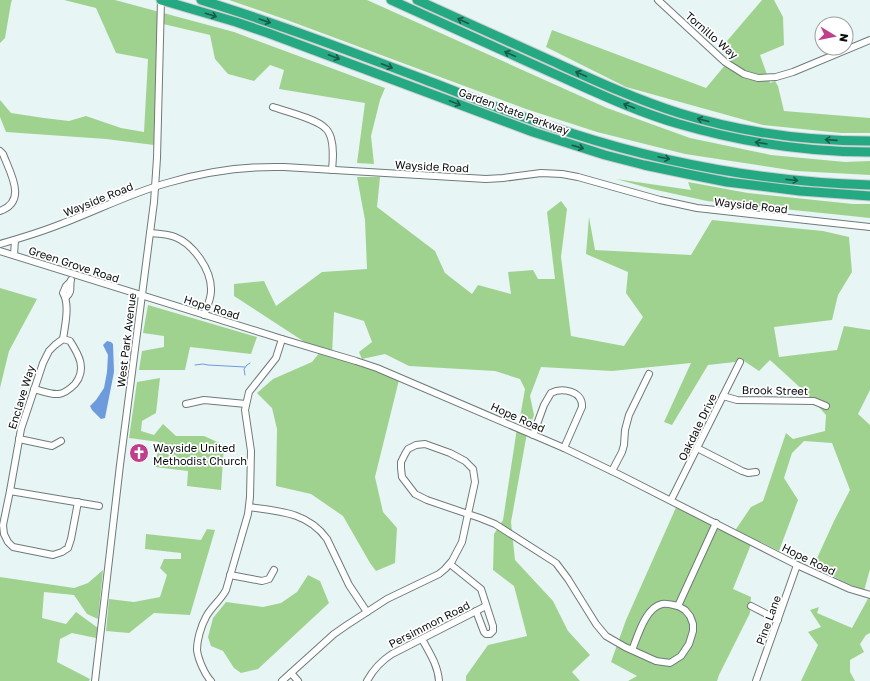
<svg xmlns="http://www.w3.org/2000/svg" width="870" height="681" font-family="'Golos Text',sans-serif">
<style>
.green{fill:#a0d28f}
.water{fill:#6e9bdc}
.lines{fill:none;stroke-linecap:round;stroke-linejoin:round}
.stream{stroke:#6e9bdc;stroke-width:1}
.minor-casing{stroke:#6f7a7a;stroke-width:8}
.highway-casing{stroke:#cecfcf;stroke-width:11}
.minor{stroke:#fff;stroke-width:6}
.highway{stroke:#25a983;stroke-width:9}
.oneway{stroke:#175b48}
.labels{text-anchor:middle;dominant-baseline:central;stroke-width:3.5;stroke-linejoin:round;paint-order:stroke}
.street-label{font-size:11px;fill:#090d0d;stroke:#fff}
.poi-label{font-size:11px;fill:#090d0d;stroke:#fff;text-anchor:start}
</style>
<rect width="100%" height="100%" fill="#e8f5f5"/>
<g class="green">
<path d="M0,0h12l-1,3 -6,35 -5,5z"/>
<path d="M64,0h51l119,32 151,56 -5,12 -9,36 3,28 -17,-1 8,-60 -86,-14 5,-19 -14,-5 -16,16 -26,-7 -13,-15 -5,-24 -51,-12 -2,29 -3,93 -48,-6 -100,-7 -6,-15v-17l11,13 33,5 25,3 17,-5 35,12 23,4 4,-73 -32,-6 -20,-45z"/>
<path d="M229,0h138l240,108 83,30 81,17 74,7 25,-1v14l-74,-4 -111,-17 -88,-22 -71,-23 -239,-89z"/>
<path d="M762,0h12l9,17 1,28 -24,10 10,28 5,-2 3,5 6,25 86,7v15h-29l-78,-8 -137,-38 -80,-40 6,-17 154,58 25,-30 -10,-10z"/>
<path d="M357,177h23l-3,30 58,44 10,22 27,21 6,-9 33,9 -3,-22 25,-2 5,9h17l-8,-67 14,-11 6,8 -6,48 10,79 53,10 19,-29 -17,-24 2,-21 -42,-18 3,-37 6,33 96,5 21,-35 111,11 26,6 3,35 -14,23 -6,25 -58,7 5,30 58,-7 7,-24 26,4v60l-12,24 12,11v144l-6,22 -51,-24 21,-46 16,-31 -18,-47 -28,-2 -12,12 -8,25 14,22 -19,51 -18,-9h-9l-19,47 18,8 -1,16 -31,62 -2,6h-89l9,-5 -26,-14 15,-42 52,-117 56,29 17,-25 12,-6 23,-68 7,6 32,-8 1,-16 -21,-23 -35,-32 -11,11 -15,-10 -36,4 -36,60 -8,-3 27,-59 -79,8 -71,-4 -11,29 4,19 -5,14 -10,-6 6,-34 -5,-10 -25,-8 -86,-5 -24,-12 -23,5 -3,-7 13,-10 -8,-21 -30,-9 -2,43 67,25 -24,97 8,35 14,16 -2,35 -19,8 -6,-8 -27,-47 -32,-22 -35,-8 1,-57 -5,-21 -15,-15 16,-14 39,-17 8,-10 -86,-56v-12l30,-3 12,25 46,-34 45,-3 -2,-49z"/>
<path d="M616,179l75,11 -3,-8 60,11 105,11h17v14l-163,-17 -55,-12z"/>
<path d="M0,288l37,11 -28,52 -9,37z"/>
<path d="M148,305l109,32 -6,17 -61,-7 -5,23h-46l3,-19 22,-4v-11l-21,-3z"/>
<path d="M160,378l-4,35 -14,8 -1,10 13,4 9,-11 13,12h28l20,9 -3,45 -34,-4 1,-15 -33,-4 4,-25 -30,-4 8,-56z"/>
<path d="M517,428l10,5 -16,89 4,38 38,41 15,30 22,24 -18,17 8,9h-114v-5l22,-31 39,-9 -13,-50 -21,-16 1,-36 9,-14z"/>
<path d="M207,529l8,1 -25,85 -36,-2 -25,20 -23,-2 3,-32 25,3 26,-5 7,-22 -7,-7 4,-9h17v-6l-36,-4 1,-15 55,6z"/>
<path d="M103,570l-5,49 -11,-5 -13,-19 -30,-3 -2,26 24,6 10,-12 22,16 -2,10 -24,-5 -12,6 -3,23 33,17 -1,2h-89v-104l74,11 14,-5z"/>
<path d="M308,575l12,6 9,22 -71,66 -17,4 -7,-5 -11,-17 -12,-5 -3,-9 5,-19 13,-16 37,5 18,-4 16,-11z"/>
<path d="M870,595v38l-4,2 -6,9 4,8 -14,8v12l5,9h-54l17,-36 -10,-13 13,-5 -11,-17 9,-3 -2,6 35,15z"/>
</g>
<path class="water" d="M107,341l4,1 2,2 1,28 -9,46 -4,1 -9,-9 -2,-4 6,-6 8,-12 3,-16 1,-17 -5,-10z"/>
<g class="lines">
<g class="stream">
<path d="M195,365l8,-1 5,1 37,2"/>
<path d="M245,375l-1,-6 3,-4 3,-2"/>
</g>
<g class="minor-casing">
<g id="minor">
<path d="M658,0l67,62 19,12 14,4 18,-1 17,-5 77,-32"/>
<path d="M273,107c12,4 44,12 52,21 3,2 5,7 6,10 3,11 2,21 1,32"/>
<path d="M0,151l3,3c7,19 25,47 -3,57"/>
<path d="M150,233c9,1 17,1 25,4 18,7 37,33 36,54 0,8 -4,16 -7,24"/>
<path d="M0,244c21,-6 41,-12 61,-20 35,-13 70,-31 106,-41 37,-11 78,-17 117,-16l202,12 17,-1 38,-5 21,1 16,3 82,23 37,8 173,19"/>
<path d="M0,251l282,88 74,22 21,7 187,80 56,27 177,90 53,24 20,6"/>
<path d="M14,255l1,-15"/>
<path d="M70,282l-4,4 -3,7c7,11 2,33 0,46l-8,6 -6,6 -6,12 -22,66 -11,62 -7,34 1,9 4,8 5,5 40,8 9,-3 6,-4 3,-9 7,-37"/>
<path d="M66,297c7,-5 3,-11 5,-17"/>
<path d="M34,389c8,2 17,6 25,5 7,-1 12,-6 16,-10 12,-15 4,-29 -5,-43l-7,-2"/>
<path d="M723,396l14,4 77,1 12,5"/>
<path d="M186,404l18,-4 42,4"/>
<path d="M533,435l11,-30 7,-12c11,-6 32,-2 31,14l-18,41"/>
<path d="M19,439l33,7 9,-5"/>
<path d="M697,448l45,23 6,2 8,-1"/>
<path d="M612,471l10,-19 2,-7 1,-15 4,-15 20,-41"/>
<path d="M10,491l89,15"/>
<path d="M671,500l69,-138"/>
<path d="M249,507c29,4 59,5 78,32l22,46 18,27"/>
<path d="M450,564l31,25 12,37v5l-3,3h-4l-2,-2 -8,-21"/>
<path d="M230,575l32,6 7,-2 5,-9"/>
<path d="M751,606l27,14"/>
<path d="M422,639c7,13 16,26 17,42"/>
<path d="M632,650c6,-14 13,-42 30,-46 5,-1 11,1 16,2"/>
<path d="M291,673l7,8"/>
<path d="M95,681l25,-216 34,-263 3,-44 4,-158"/>
<path d="M211,681c-6,-6 -13,-22 -14,-31 0,-10 4,-24 9,-33 5,-10 15,-17 20,-27l22,-76 2,-17 1,-46 -6,-41 4,-18 27,-34 6,-19"/>
<path d="M282,681l52,-47 13,-9 40,-26 52,-25 6,-5 7,-8 10,-19 6,-28 7,-32 -2,-13 -8,-8 -15,-8 -25,-9 -9,1 -8,4 -3,5 -4,8v6l1,9 13,17 12,6 41,14 12,4 15,6 61,39 12,16 28,45 10,12 19,11 31,14 14,2 11,-7 8,-12 4,-13v-7l-3,-8 -5,-6 -7,-4 38,-83"/>
<path d="M367,681c6,-11 14,-20 25,-27l94,-48"/>
<path d="M756,681l41,-116"/>
</g>
</g>
<g class="highway-casing">
<g id="highway">
<path d="M161,0l75,22 32,11 265,99 72,23 39,10 48,10 35,7 73,9 70,5"/>
<path d="M201,0c81,25 159,55 238,85 43,17 87,34 132,48 96,31 198,49 299,52"/>
<path d="M391,0c52,23 104,47 157,71 43,19 86,40 131,53 62,18 126,28 191,28"/>
<path d="M417,0c45,20 90,41 135,61 42,19 83,38 127,52 61,19 126,28 191,28"/>
</g>
</g>
<use href="#minor" class="minor"/>
<use href="#highway" class="highway"/>
</g>
<defs><path id="oneway-shaft" d="M-6 0H5M1.5-3L5.5 0L1.5 3" fill="none" stroke-width="1.6" stroke-linecap="round" stroke-linejoin="round"/></defs>
<g class="oneway">
<use href="#oneway-shaft" transform="translate(211 15) rotate(17)"/>
<use href="#oneway-shaft" transform="translate(265 21) rotate(19)"/>
<use href="#oneway-shaft" transform="translate(463 21) rotate(-156)"/>
<use href="#oneway-shaft" transform="translate(510 54) rotate(-156)"/>
<use href="#oneway-shaft" transform="translate(334 57) rotate(21)"/>
<use href="#oneway-shaft" transform="translate(387 66) rotate(21)"/>
<use href="#oneway-shaft" transform="translate(581 74) rotate(-156)"/>
<use href="#oneway-shaft" transform="translate(455 103) rotate(21)"/>
<use href="#oneway-shaft" transform="translate(629 106) rotate(-158)"/>
<use href="#oneway-shaft" transform="translate(703 120) rotate(-165)"/>
<use href="#oneway-shaft" transform="translate(831 140) rotate(-176)"/>
<use href="#oneway-shaft" transform="translate(761 143) rotate(-171)"/>
<use href="#oneway-shaft" transform="translate(578 147) rotate(16)"/>
<use href="#oneway-shaft" transform="translate(664 158) rotate(12)"/>
<use href="#oneway-shaft" transform="translate(792 180) rotate(6)"/>
</g>
<defs>
<g id="church-disc" transform="scale(1)"><circle r="9.5" fill="#be3f8c" stroke="#fff"/><path d="M-1.2-6h2.4v3.5h3.3v2.4h-3.3V6h-2.4V-.1h-3.3v-2.4h3.3Z" fill="#fff"/></g>
</defs>
<g fill-rule="evenodd">
<use href="#church-disc" x="139" y="453"/>
</g>
<g class="labels">
<g class="street-label">
<text transform="translate(712 35) rotate(41)">Tornillo Way</text>
<text transform="translate(514 111) rotate(20)">Garden State Parkway</text>
<text transform="translate(432 166) rotate(3)">Wayside Road</text>
<text transform="translate(98 199) rotate(-22)">Wayside Road</text>
<text transform="translate(751 205) rotate(6)">Wayside Road</text>
<text transform="translate(74 264) rotate(18)">Green Grove Road</text>
<text transform="translate(212 307) rotate(17)">Hope Road</text>
<text transform="translate(126 340) rotate(-83)">West Park Avenue</text>
<text transform="translate(775 390) rotate(1)">Brook Street</text>
<text transform="translate(21 397) rotate(-73)">Enclave Way</text>
<text transform="translate(518 417) rotate(24)">Hope Road</text>
<text transform="translate(697 427) rotate(-64)">Oakdale Drive</text>
<text transform="translate(809 559) rotate(26)">Hope Road</text>
<text transform="translate(768 620) rotate(-70)">Pine Lane</text>
<text transform="translate(429 624) rotate(-27)">Persimmon Road</text>
</g>
<g class="poi-label">
<text x="153" y="447">Wayside United<tspan x="153" dy="13">Methodist Church</tspan></text>
</g>
</g>
<g transform="translate(834 36) rotate(100)"><circle r="19" fill="#ffffff" stroke="#9d9e9e"/>
<path d="M0-3L7 15L0 10L-7 15Z" fill="#be3f8c"/>
<text y="-6" font-size="11" font-weight="bold" text-anchor="middle" fill="#090d0d">N</text>
</g>
</svg>
